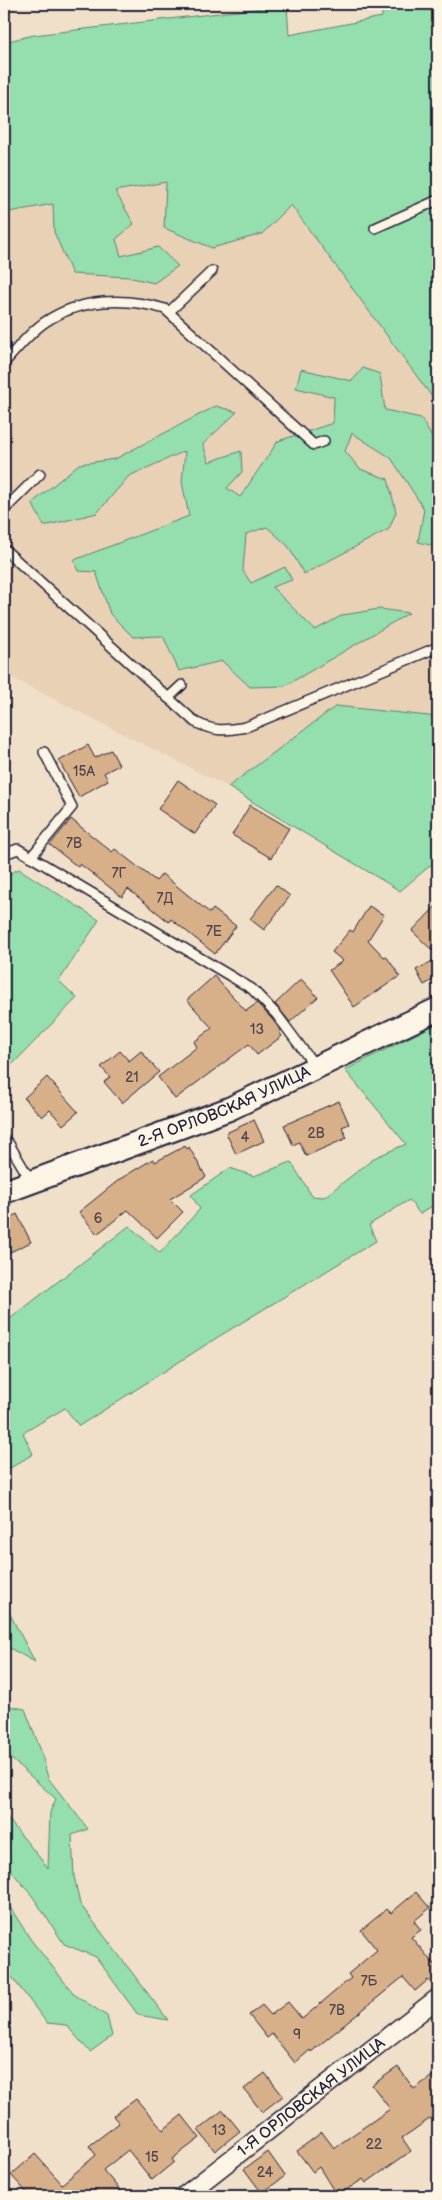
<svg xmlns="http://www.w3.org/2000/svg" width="442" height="2200" font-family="'Balsamiq Sans',sans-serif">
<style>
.built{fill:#e9d1b6}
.green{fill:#95dead;stroke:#5c8074}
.building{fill:#d7af88;stroke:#22223b}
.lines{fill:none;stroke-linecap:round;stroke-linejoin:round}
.service-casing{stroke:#22223b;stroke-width:12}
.minor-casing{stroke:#22223b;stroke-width:21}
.tertiary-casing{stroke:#22223b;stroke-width:26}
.service{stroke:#fcf5e5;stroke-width:9}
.minor{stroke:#fcf5e5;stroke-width:18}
.tertiary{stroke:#fcf5e5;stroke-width:22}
.labels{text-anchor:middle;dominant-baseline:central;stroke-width:4;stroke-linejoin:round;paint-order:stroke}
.number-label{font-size:14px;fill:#4f454e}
.street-label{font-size:16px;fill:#22223b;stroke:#fcf5e5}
</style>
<rect width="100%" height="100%" fill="#f1e0c9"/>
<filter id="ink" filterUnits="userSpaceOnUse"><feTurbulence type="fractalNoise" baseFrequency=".02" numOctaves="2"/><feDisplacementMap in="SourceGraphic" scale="10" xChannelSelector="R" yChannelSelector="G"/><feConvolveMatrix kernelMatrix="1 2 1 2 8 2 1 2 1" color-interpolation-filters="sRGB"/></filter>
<g filter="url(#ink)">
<path class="built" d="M260,163l178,242v312l-102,-11 -108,81 -224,-113v-461z"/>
<g class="green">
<path d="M382,4h56v401l-147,-200 -29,29 -50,14 -48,-20 2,-46 -51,9 19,33 -18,15 5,17 37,-9 20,19 -24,17 -26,-6 -56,-3 -18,-42 -1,-28 -49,9v-171l30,-7 253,-30 2,30 93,-18z"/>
<path d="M363,368l17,6 5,36 36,8 17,30v99l-20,-5 6,-33 -33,-51 -39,-25 -7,18 15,18 28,10 8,33 -7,17 -85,45 -16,-28 -21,-19 -21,7 -3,37 8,12 34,-16 7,13 -20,7 43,43 28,-15 36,-6 30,4 -124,73 -35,1 -28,-26 -43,10 -16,-35 -30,1 -23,-23 -14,-42 -18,-1 -4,-11 115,-44 -7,-34 3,-31 -56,25 -32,37 -53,13 -12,-23 47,-39 36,-5 101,-53 21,6 -34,32 6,18 32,-11 1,21 -15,16 13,9 38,-56 55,-18 1,-26 -38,-9 5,-19 51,12z"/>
<path d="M336,706l102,11v142l-38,32 -172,-104z"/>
<path d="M19,869l80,51 -40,61 18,17 -73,75v-197z"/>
<path d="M434,1025l4,8v169l-18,12 -11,-14 -40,25 7,16 -158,96 -139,89 -14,-18 -42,25 10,21 -29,18v-151l2,1 123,-96 31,27 40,-44 -9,-14 39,-27 24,8 37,-14 21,34 12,1 52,-40 30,-13 -61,-74z"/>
<path d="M4,1603l31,59 -31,-17z"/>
<path d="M4,1705l21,4 16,42 7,27 40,51 -16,6 2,41 6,28 88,116 -30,-5 -42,-58 -32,-13 -31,-47 -29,-35v-48l44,54 2,-56 6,-13 -48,-43 -4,-7z"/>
<path d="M4,1898l27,42 44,55 32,21 5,20 -22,16 -24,-27 -19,-2 -43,-56z"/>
</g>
<g class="building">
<path d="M88,745l7,13 16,-8 8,15 -15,8 4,7 -29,17 -20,-36z"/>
<path d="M178,780l37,25 -20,29 -37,-25z"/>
<path d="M250,805l39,23 -18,30 -39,-23z"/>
<path d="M71,819l41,33 3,-3 41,32 6,-7 48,39 3,-4 23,17 -21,28 -44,-35 -2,3 -41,-33 -6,8 -42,-33 -2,3 -28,-22z"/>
<path d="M276,885l14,11 -26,34 -14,-11z"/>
<path d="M438,904v52l-26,-25z"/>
<path d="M369,906l15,9 -16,25 16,17 2,-1 14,20 -46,31 -25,-37 14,-9 -11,-9 18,-22 3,2z"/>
<path d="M438,958v19l-14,8 -8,-15z"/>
<path d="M214,976l32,35 11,-8 15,16 9,12 -2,1 3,4 -25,19 -8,-11 -74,55 -17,-22 39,-30 -3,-5 18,-14 -25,-28z"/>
<path d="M301,979l17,18 -28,25 -15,-18z"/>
<path d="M120,1051l9,10 12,-10 18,21 -37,31 -18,-21 6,-5 -9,-10z"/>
<path d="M47,1077l31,35 -15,13 -13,-15 -8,7 -18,-19z"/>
<path d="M339,1101l10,23 -7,3 5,11 -41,18 -7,-14 -6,3 -9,-20z"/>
<path d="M254,1120l10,21 -28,13 -10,-21z"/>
<path d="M185,1146l2,3 2,-2 17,30 -36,22 13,13 -26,26 -29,-28 -31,24 -18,-22 41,-33 33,-20 2,3z"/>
<path d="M17,1214l14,28 -27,13v-34z"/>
<path d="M416,1892l14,16 -16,13 7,9 -10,7 27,32v19h-3l-7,-8 -13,11 -12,-14 -92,75 -1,-2 -15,13 -23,-29 -5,4 -18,-23 13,-10 9,10 17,-13 14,17 49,-41 -3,-4 29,-24 -16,-20 26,-21 4,4z"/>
<path d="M398,2067l16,22 24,-17v41l-36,25 9,13 -45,32 -3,-4 -26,17 -18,-29 -6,5 -16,-21 25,-19 12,16 56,-39 -18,-24z"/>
<path d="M265,2073l18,23 -21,16 -18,-23z"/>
<path d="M136,2099l27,31 19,-15 18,23 -28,21 2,3 -22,18 -24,-30 -25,20 22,26h-95l-19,-21 24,-21 27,30 34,-29 -7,-9 30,-23 -6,-7z"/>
<path d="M223,2110l17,21 -25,20 -17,-21z"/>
<path d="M268,2152l17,24 -23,17 -18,-24z"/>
</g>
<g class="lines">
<g class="service-casing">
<g id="service">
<path d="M375,228l63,-28"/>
<path d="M169,312l43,-41"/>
<path d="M4,363c13,-14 25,-30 41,-41 36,-24 80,-25 120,-13l149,136 10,-4"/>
<path d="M4,510l36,-36"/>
<path d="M4,549l191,173c20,10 29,9 51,5l192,-80"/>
<path d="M168,698l14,-13"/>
<path d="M4,854l14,-5 234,140 25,26 38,51"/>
<path d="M31,857l41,-50 -28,-55"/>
<path d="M4,1139l5,5 22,37"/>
</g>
</g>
<g class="minor-casing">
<g id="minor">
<path id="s1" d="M184,2196l254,-198"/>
</g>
</g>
<g class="tertiary-casing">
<g id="tertiary">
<path id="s2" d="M4,1192l225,-83 209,-100"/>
</g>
</g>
<use href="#service" class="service"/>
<use href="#minor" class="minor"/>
<use href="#tertiary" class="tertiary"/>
</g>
</g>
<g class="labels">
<g class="number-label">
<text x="84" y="771">15А</text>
<text x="74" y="843">7В</text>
<text x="119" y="873">7Г</text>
<text x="165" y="898">7Д</text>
<text x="214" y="931">7Е</text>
<text x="257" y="1029">13</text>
<text x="132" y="1077">21</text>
<text x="316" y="1133">2В</text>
<text x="245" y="1137">4</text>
<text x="98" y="1218">6</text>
<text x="369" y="1981">7Б</text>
<text x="337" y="2010">7В</text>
<text x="297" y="2034">9</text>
<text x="219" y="2130">13</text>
<text x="374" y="2144">22</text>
<text x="152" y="2157">15</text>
<text x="265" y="2172">24</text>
</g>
<g class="street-label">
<text stroke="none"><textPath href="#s2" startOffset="236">2-Я ОРЛОВСКАЯ УЛИЦА</textPath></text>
<text stroke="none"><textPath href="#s1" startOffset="161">1-Я ОРЛОВСКАЯ УЛИЦА</textPath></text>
</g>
</g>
<rect width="442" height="2200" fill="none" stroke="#fcf5e5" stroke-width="20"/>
<rect x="10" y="10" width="422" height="2180" fill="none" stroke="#22223b" stroke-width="2" filter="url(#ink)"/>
</svg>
